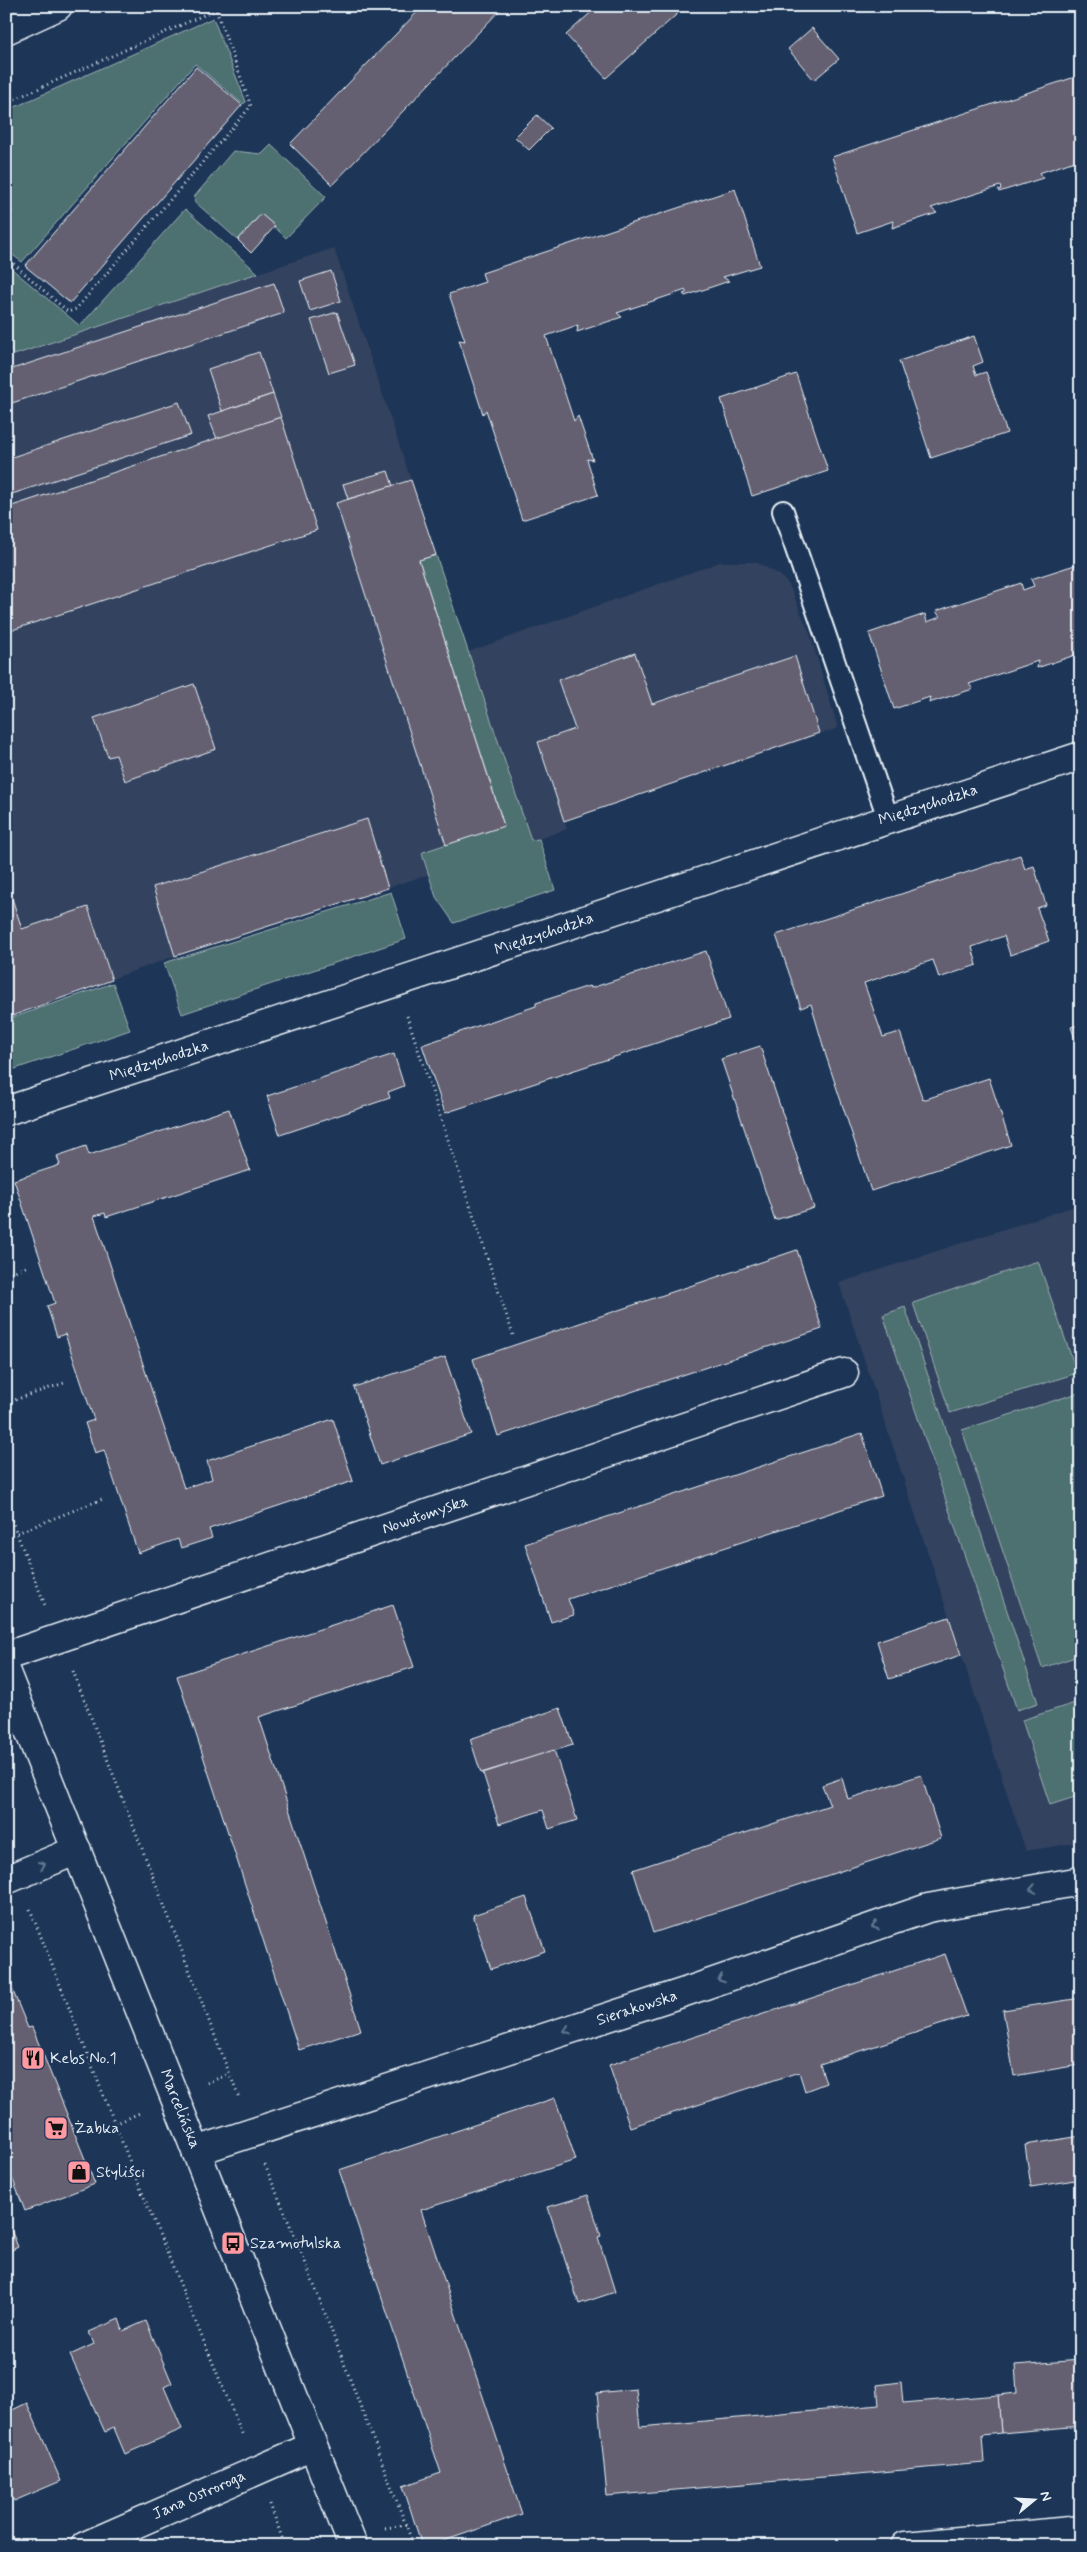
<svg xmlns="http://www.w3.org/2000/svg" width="1087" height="2552" font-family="Mynerve,sans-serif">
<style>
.built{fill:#33425f}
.green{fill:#4e7070;stroke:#9bb0b4}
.building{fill:#656171;stroke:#e8f1f8}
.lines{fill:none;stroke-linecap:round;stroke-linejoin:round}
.lane-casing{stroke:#e8f1f8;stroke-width:24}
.street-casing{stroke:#e8f1f8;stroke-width:31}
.secondary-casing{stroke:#e8f1f8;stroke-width:31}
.path{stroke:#e8f1f8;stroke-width:3;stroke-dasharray:1 4;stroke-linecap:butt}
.lane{stroke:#1d3557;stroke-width:20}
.street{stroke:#1d3557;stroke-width:28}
.secondary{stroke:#1d3557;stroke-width:28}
.oneway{stroke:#64778f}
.labels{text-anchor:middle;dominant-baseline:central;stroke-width:5;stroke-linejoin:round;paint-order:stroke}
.street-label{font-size:16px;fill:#e8f1f8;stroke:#1d3557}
.poi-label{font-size:16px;fill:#e8f1f8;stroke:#1d3557;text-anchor:start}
</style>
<rect width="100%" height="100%" fill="#1d3557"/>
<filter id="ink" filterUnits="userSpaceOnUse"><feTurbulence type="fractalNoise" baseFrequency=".02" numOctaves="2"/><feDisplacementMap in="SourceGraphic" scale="10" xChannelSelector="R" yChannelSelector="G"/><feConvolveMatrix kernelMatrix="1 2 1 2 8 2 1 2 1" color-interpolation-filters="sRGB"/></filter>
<g filter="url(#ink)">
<g class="built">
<path d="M334,248l134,404 252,-90h36l24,13 9,10 21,49 28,94 -274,93 3,8 -28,10 -364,117 -169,62v-661z"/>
<path d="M1081,1204v638l-55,9 -187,-568z"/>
</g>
<g class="green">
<path d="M213,18l33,84 -3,2 -48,-40 -173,198 -16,-12v-30l7,-8 -7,-15v-86z"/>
<path d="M271,145l55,52 -40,41 -25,-24 -23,26 -43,-38 -1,-5 39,-46 29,3z"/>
<path d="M185,209l73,64 -244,82 -8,-11v-80l74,62z"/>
<path d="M436,555l95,285 8,-1 16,51 -101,33 -18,-26 -14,-43 1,-2 81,-27 -85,-265z"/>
<path d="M391,892l15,47 -224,75 -18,-51z"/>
<path d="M113,983l17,47 -124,42v-52z"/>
<path d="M1038,1261l39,112 -127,40 -37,-110z"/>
<path d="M905,1307l133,396 -21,7 -134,-395z"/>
<path d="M1081,1392v263l-39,13 -80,-238z"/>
<path d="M1081,1701v94l-31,10 -28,-85z"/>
</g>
<g class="building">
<path d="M423,6h81l-172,179 -42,-41z"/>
<path d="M598,6h88l-80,72 -40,-43z"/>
<path d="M812,28l27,31 -25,21 -26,-31z"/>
<path d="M196,67l46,38 -172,198 -45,-37z"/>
<path d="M1081,75v84l-42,14 4,5 -44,14 -1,-2 3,-1 -1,-3 -69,22 6,5 -45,15 1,-7 -36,12 -25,-76z"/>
<path d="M537,115l14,13 -22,22 -14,-13z"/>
<path d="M735,189l25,77 -37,11 6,4 -44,15 -2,-2 3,-1v-3l-69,23 5,4 -45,15 1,-7 -32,11 28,85 4,-5 15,44 -6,-1 11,36 -76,25 -36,-110 -3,4 -24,-74 6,1 -16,-47 36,-12 -3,-9z"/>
<path d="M261,214l14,12 -24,27 -13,-13z"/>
<path d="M331,271l10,30 -31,10 -10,-30z"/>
<path d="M274,283l10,30 -278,92v-34z"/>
<path d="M337,312l18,53 -26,8 -18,-53z"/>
<path d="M974,336l9,26 -10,4 3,9 10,-3 21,61 -76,25 -32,-97z"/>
<path d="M259,352l14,42 -51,17 -14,-42z"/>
<path d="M796,374l32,97 -76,25 -31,-97z"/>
<path d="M273,394l8,23 -64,22 -9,-23z"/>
<path d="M179,402l12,33 -185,61v-37z"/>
<path d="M281,417l36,113 -311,102v-124z"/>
<path d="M388,471l5,15 -45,13 -5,-15z"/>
<path d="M411,480l25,75 -17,5 85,266 -58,19 -110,-342z"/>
<path d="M1081,563v84l-4,1 1,3 3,-1v3l-44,15 1,-7 -69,23 4,5 -44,14 1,-6 -36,12 -25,-76 56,-19 2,8 13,-5 -4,-6 85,-28 2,7 11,-4 -3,-7z"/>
<path d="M635,653l17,51 143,-48 24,77 -255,88 -26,-79 37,-13 -17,-49z"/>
<path d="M194,684l22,65 -91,32 -9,-26 -8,2 -14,-39z"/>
<path d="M367,819l21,69 -213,68 -22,-69z"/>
<path d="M1020,855l5,14 9,-3 12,39 -9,3 12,33 -39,14 -6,-19 -32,11 5,18 -38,13 -6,-18 -69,23 19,54 17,-5 23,68 66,-22 22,67 -140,46 -45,-135 -15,-52 -10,4 -25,-73z"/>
<path d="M6,880l16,49 66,-22 24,73 -106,38z"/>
<path d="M706,951l23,68 -284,94 -23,-68 114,-39v-3l53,-17 2,2z"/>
<path d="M1081,1024v32l-10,-29z"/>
<path d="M760,1046l54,162 -39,12 -54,-161z"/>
<path d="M394,1054l10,32 -16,6 2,6 -110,37 -13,-39z"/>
<path d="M229,1109l21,61 -144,47 -1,-4 -11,3 90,272 28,-9 -5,-18 126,-42 20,62 -144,48 3,9 -31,10 -3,-9 -40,14 -34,-103 -9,3 -10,-30 9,-3 -29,-86 -8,3 -10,-31 8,-3 -41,-123 46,-15 -3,-9 29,-10 3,9z"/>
<path d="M797,1250l25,79 -324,107 -25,-77z"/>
<path d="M445,1357l26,77 -91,31 -26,-78z"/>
<path d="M862,1433l20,63 -314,103 6,16 -23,7 -26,-78z"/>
<path d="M393,1605l21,62 -155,50 102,313 -62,20 -122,-374z"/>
<path d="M949,1617l12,38 -72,24 -12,-38z"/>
<path d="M560,1708l13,37 -92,28 -11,-34z"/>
<path d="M554,1750l23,70 -28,9 -6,-19 -44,14 -16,-51z"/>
<path d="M921,1775l20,63 -288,95 -20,-63 197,-65 -8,-20 20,-7 6,21z"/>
<path d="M526,1897l19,54 -54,18 -18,-54z"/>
<path d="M945,1954l22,62 -147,48 6,19 -21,8 -6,-19 -169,55 -21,-62z"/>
<path d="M6,1974l22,54 4,-1 63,157 -70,27 -19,-49z"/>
<path d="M1081,1998v76l-2,-9 -65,11 -11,-66z"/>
<path d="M555,2098l21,62 -155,50 101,304 -93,32h-7l-19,-60 38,-13 -102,-303z"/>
<path d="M1081,2136v43l-50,8 -6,-42z"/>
<path d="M588,2195l13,41 -3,1 17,55 -36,12 -31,-97z"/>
<path d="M9,2225l9,22 -12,6v-26z"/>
<path d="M119,2319l4,12 23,-10 26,62 -8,4 18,42 -57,25 -11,-26 -9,4 -35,-77 24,-11 -5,-12z"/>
<path d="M1081,2360v66l-80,7 -3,-38 19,-2 -2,-28z"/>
<path d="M901,2382l2,21 95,-8 3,38 -19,2 2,28 -377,33 -10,-103 39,-4 4,38 239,-22 -2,-20z"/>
<path d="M27,2403l34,78 -47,20 -2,-4 -6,3v-87z"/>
</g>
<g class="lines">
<g class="lane-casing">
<path id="lane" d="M783,511l105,307"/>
</g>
<g class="street-casing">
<g id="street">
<path d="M6,1111l1075,-355"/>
<path d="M6,1656l838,-283"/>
<path d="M6,1880l71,-30"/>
<path d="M196,2151l489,-159 243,-84 153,-27"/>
<path d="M85,2546l228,-100"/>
<path d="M905,2546l176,-16"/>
</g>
</g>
<g class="secondary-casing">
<g id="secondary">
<path d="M6,30l52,-24"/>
<path d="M6,1673l347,873"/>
</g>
</g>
<g class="path">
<path d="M6,103l218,-97"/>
<path d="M6,257l62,55 8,-3 175,-203 -35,-96"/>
<path d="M407,1016l106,319"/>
<path d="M6,1274l23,-8"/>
<path d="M6,1403l61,-21"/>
<path d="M6,1506l39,99"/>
<path d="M17,1533l88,-35"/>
<path d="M73,1671l166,427"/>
<path d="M30,1909l109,276 104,251"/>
<path d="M207,2083l22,-9"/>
<path d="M115,2124l27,-12"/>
<path d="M265,2165l39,94 110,287"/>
<path d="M270,2504l15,42"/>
<path d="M385,2528l21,-3"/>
<path d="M284,2545l29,-5"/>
</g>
<use href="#lane" class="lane"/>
<use href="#street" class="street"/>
<use href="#secondary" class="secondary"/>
</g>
<defs><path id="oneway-chevron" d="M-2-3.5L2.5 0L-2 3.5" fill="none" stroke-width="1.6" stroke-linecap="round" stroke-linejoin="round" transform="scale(1.25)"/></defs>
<g class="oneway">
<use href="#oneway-chevron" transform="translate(42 1865) rotate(-23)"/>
<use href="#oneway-chevron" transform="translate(1033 1889) rotate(170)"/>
<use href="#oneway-chevron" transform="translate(875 1926) rotate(162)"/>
<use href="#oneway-chevron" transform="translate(721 1979) rotate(160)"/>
<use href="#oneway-chevron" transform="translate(567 2030) rotate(162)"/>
</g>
</g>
<defs>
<g id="restaurant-square" transform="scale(1.25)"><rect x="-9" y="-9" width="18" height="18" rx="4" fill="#ff9aa2" stroke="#1d3557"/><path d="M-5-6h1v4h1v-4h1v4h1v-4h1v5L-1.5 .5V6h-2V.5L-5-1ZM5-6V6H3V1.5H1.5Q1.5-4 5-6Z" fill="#111"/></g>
<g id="supermarket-square" transform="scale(1.25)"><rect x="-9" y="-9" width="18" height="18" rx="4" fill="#ff9aa2" stroke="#1d3557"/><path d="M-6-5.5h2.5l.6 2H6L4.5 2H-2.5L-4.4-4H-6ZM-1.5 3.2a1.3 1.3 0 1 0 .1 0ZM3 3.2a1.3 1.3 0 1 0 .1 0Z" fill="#111"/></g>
<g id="shop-square" transform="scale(1.25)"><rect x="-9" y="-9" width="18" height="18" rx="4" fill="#ff9aa2" stroke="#1d3557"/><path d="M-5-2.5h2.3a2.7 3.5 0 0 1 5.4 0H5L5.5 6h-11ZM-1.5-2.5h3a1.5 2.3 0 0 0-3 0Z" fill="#111"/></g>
<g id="bus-square" transform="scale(1.25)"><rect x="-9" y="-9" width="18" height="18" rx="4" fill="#ff9aa2" stroke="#1d3557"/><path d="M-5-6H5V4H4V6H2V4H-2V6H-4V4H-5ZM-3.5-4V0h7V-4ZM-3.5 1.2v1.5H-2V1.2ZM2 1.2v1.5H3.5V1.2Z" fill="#111"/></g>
</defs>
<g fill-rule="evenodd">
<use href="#restaurant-square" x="33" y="2058"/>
<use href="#supermarket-square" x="56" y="2128"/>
<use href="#shop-square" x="79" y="2172"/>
<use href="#bus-square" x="233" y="2243"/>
</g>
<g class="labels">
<g class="street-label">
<text transform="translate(928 805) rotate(-18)">Międzychodzka</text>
<text transform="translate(544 934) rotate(-19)">Międzychodzka</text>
<text transform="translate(159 1061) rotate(-18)">Międzychodzka</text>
<text transform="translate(425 1515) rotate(-19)">Nowotomyska</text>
<text transform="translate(637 2008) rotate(-18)">Sierakowska</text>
<text transform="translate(180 2109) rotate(68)">Marcelińska</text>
<text transform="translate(199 2495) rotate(-24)">Jana Ostroroga</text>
</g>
<g class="poi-label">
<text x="50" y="2058">Kebs No.1</text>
<text x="74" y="2128">Żabka</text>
<text x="96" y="2172">Styliści</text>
<text x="250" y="2243">Szamotulska</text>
</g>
</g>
<rect width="1087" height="2552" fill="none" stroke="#1d3557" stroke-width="25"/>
<rect x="12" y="12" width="1062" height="2527" fill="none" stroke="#e8f1f8" stroke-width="2" filter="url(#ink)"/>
<g transform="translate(1034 2500) rotate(72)" stroke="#1d3557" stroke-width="4" paint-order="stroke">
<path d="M0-4L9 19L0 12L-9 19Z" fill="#e8f1f8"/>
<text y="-8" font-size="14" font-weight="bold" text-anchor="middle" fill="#e8f1f8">N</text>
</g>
</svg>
